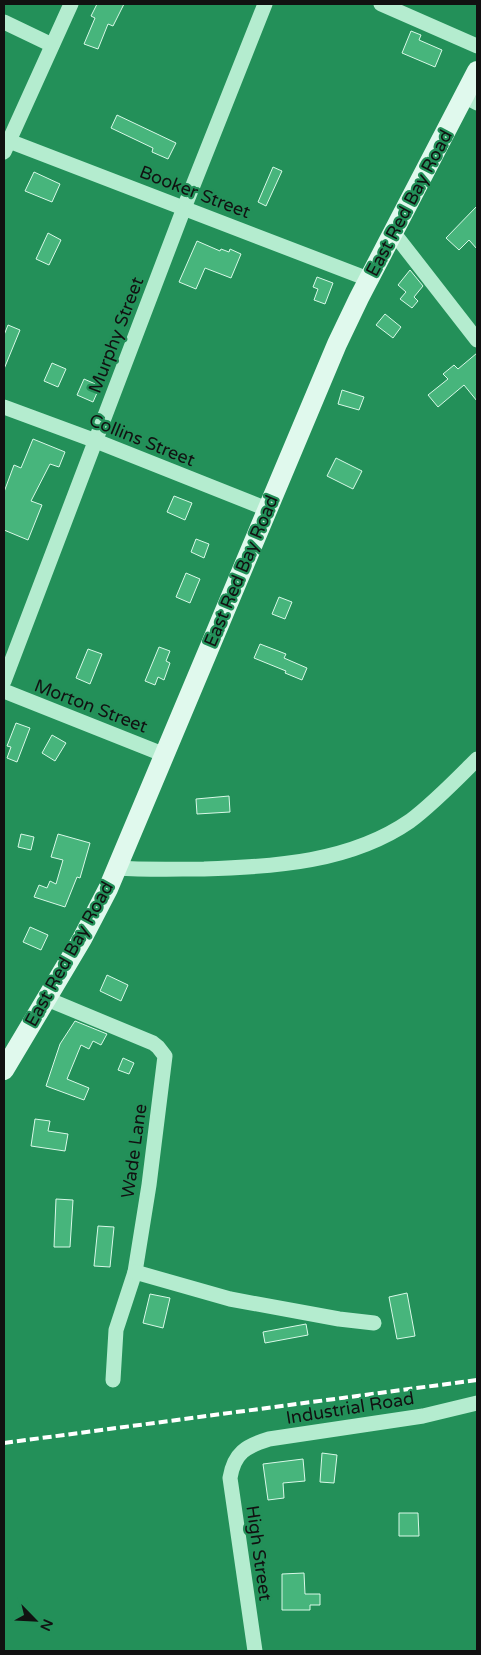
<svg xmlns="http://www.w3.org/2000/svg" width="481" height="1655" font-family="'Varela Round',sans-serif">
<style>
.building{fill:#47b57c;stroke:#d9f9e8}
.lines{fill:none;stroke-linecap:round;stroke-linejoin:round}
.street{stroke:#b4eccf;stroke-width:15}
.secondary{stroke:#e0f9ed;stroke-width:20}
.rail{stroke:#fff;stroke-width:4;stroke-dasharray:9 4;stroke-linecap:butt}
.labels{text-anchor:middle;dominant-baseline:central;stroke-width:4.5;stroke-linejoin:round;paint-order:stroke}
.street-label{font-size:18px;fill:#111;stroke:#239059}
</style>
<rect width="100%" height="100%" fill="#239059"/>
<g class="building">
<path d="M97,4h27l-11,22 -5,-2 -10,25 -14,-5 11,-26 -4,-2z"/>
<path d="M411,31l10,4 -2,5 23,10 -7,17 -33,-14z"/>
<path d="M117,115l59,28 -8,16 -16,-7 1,-4 -42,-20z"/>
<path d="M273,167l9,4 -16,35 -8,-4z"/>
<path d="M34,172l26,12 -8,18 -27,-11z"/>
<path d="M477,206v43l-8,-9 -10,10 -13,-12z"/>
<path d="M48,233l13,7 -12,25 -13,-6z"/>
<path d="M197,241l23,10 1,-2 8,3 1,-3 11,5 -10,24 -26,-10 -9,21 -17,-7z"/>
<path d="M410,270l13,16 -9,11 4,4 -6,7 -12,-9 6,-7 -8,-7z"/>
<path d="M317,277l16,6 -8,21 -11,-4 4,-11 -5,-2z"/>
<path d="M385,314l16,13 -8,11 -17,-13z"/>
<path d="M8,325l12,5 -16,39v-34z"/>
<path d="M477,353v48l-13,-16 -26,22 -10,-12 20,-16 -5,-5 11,-9 4,4z"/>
<path d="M52,363l14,6 -8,18 -14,-6z"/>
<path d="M84,379l16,7 -7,16 -16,-7z"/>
<path d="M342,390l22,7 -5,13 -21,-6z"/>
<path d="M33,439l32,13 -6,15 -9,-3 -19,37 11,4 -14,35 -24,-10v-38l10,-27 7,3z"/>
<path d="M336,458l26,13 -9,18 -26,-13z"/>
<path d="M174,496l18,7 -7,17 -18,-8z"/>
<path d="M196,539l13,5 -5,14 -13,-6z"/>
<path d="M186,573l14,6 -10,24 -14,-6z"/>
<path d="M279,597l13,5 -7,17 -13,-5z"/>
<path d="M260,644l26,10 -2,4 23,10 -5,12 -17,-7 1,-2 -32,-13z"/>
<path d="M159,647l11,4 -4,10 4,2 -6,17 -6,-3 -3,8 -10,-4z"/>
<path d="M88,649l14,5 -12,30 -14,-6z"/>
<path d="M16,723l14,5 -13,34 -10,-4 4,-11 -4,-1z"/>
<path d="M52,735l14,8 -11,18 -13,-8z"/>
<path d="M229,796l1,16 -33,2 -1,-15z"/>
<path d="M21,834l13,3 -3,13 -13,-3z"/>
<path d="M58,834l32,9 -10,35 -3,-1 -12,30 -31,-10 5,-12 8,3 3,-7 6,3 7,-24 -12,-3z"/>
<path d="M30,927l18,8 -7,15 -18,-8z"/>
<path d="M107,975l21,10 -7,16 -21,-10z"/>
<path d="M75,1021l32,13 -6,11 -8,-4 -4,8 -8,-4 -14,34 22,9 -5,12 -38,-14 14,-42z"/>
<path d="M123,1058l11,5 -5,11 -11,-4z"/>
<path d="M35,1119l15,2 -2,10 20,3 -3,17 -34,-5z"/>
<path d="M56,1199l17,1 -3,47h-16z"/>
<path d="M98,1226l16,1 -4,40 -16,-1z"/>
<path d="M407,1293l8,43 -18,3 -8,-42z"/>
<path d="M150,1294l20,4 -7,30 -20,-5z"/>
<path d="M306,1324l2,11 -43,8 -2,-11z"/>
<path d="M322,1453l15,2 -3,28 -14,-1z"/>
<path d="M303,1459l2,22 -22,2 1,15 -16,2 -5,-36z"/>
<path d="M399,1513h19l1,23h-20z"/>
<path d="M304,1573l1,21h15v11h-10v5h-28v-36z"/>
</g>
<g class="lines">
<g class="street">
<path d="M381,4l96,42"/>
<path d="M4,22l48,23"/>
<path d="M464,96l13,7"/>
<path d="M9,141l359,138"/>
<path d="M4,152l67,-148"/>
<path d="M393,232l84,108"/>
<path d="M4,407l92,34 171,68"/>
<path d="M4,681l180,-473 81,-204"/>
<path d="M4,691l161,64"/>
<path d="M117,868c29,2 58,1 87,1 70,-2 147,-7 206,-48 24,-18 46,-41 67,-62"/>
<path d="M47,999l106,44 5,4 7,9 -16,129 -14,87 -19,58 -3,50"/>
<path d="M135,1272l95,27 109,20 35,4"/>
<path d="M255,1651l-25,-173c4,-25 16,-32 39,-39l154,-23 54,-13"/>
</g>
<path class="secondary" d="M4,1070l78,-131 26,-50 229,-545 22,-46 118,-227"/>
<path class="rail" d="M4,1443l473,-63"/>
</g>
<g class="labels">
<g class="street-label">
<text transform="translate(195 192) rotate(21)">Booker Street</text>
<text transform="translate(409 203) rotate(-62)">East Red Bay Road</text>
<text transform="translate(116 335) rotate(-69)">Murphy Street</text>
<text transform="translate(142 440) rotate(22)">Collins Street</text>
<text transform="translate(241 571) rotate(-67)">East Red Bay Road</text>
<text transform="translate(91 706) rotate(21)">Morton Street</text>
<text transform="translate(69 954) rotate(-61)">East Red Bay Road</text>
<text transform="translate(134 1151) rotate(-82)">Wade Lane</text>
<text transform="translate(350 1408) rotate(-9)">Industrial Road</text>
<text transform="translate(259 1553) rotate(82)">High Street</text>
</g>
</g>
<rect width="481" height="1655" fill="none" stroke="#111111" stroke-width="10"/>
<g transform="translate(35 1620) rotate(114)" stroke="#239059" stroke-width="4" paint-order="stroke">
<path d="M0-4L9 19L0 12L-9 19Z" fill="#111111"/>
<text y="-8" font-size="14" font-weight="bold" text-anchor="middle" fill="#111111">N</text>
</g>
</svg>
